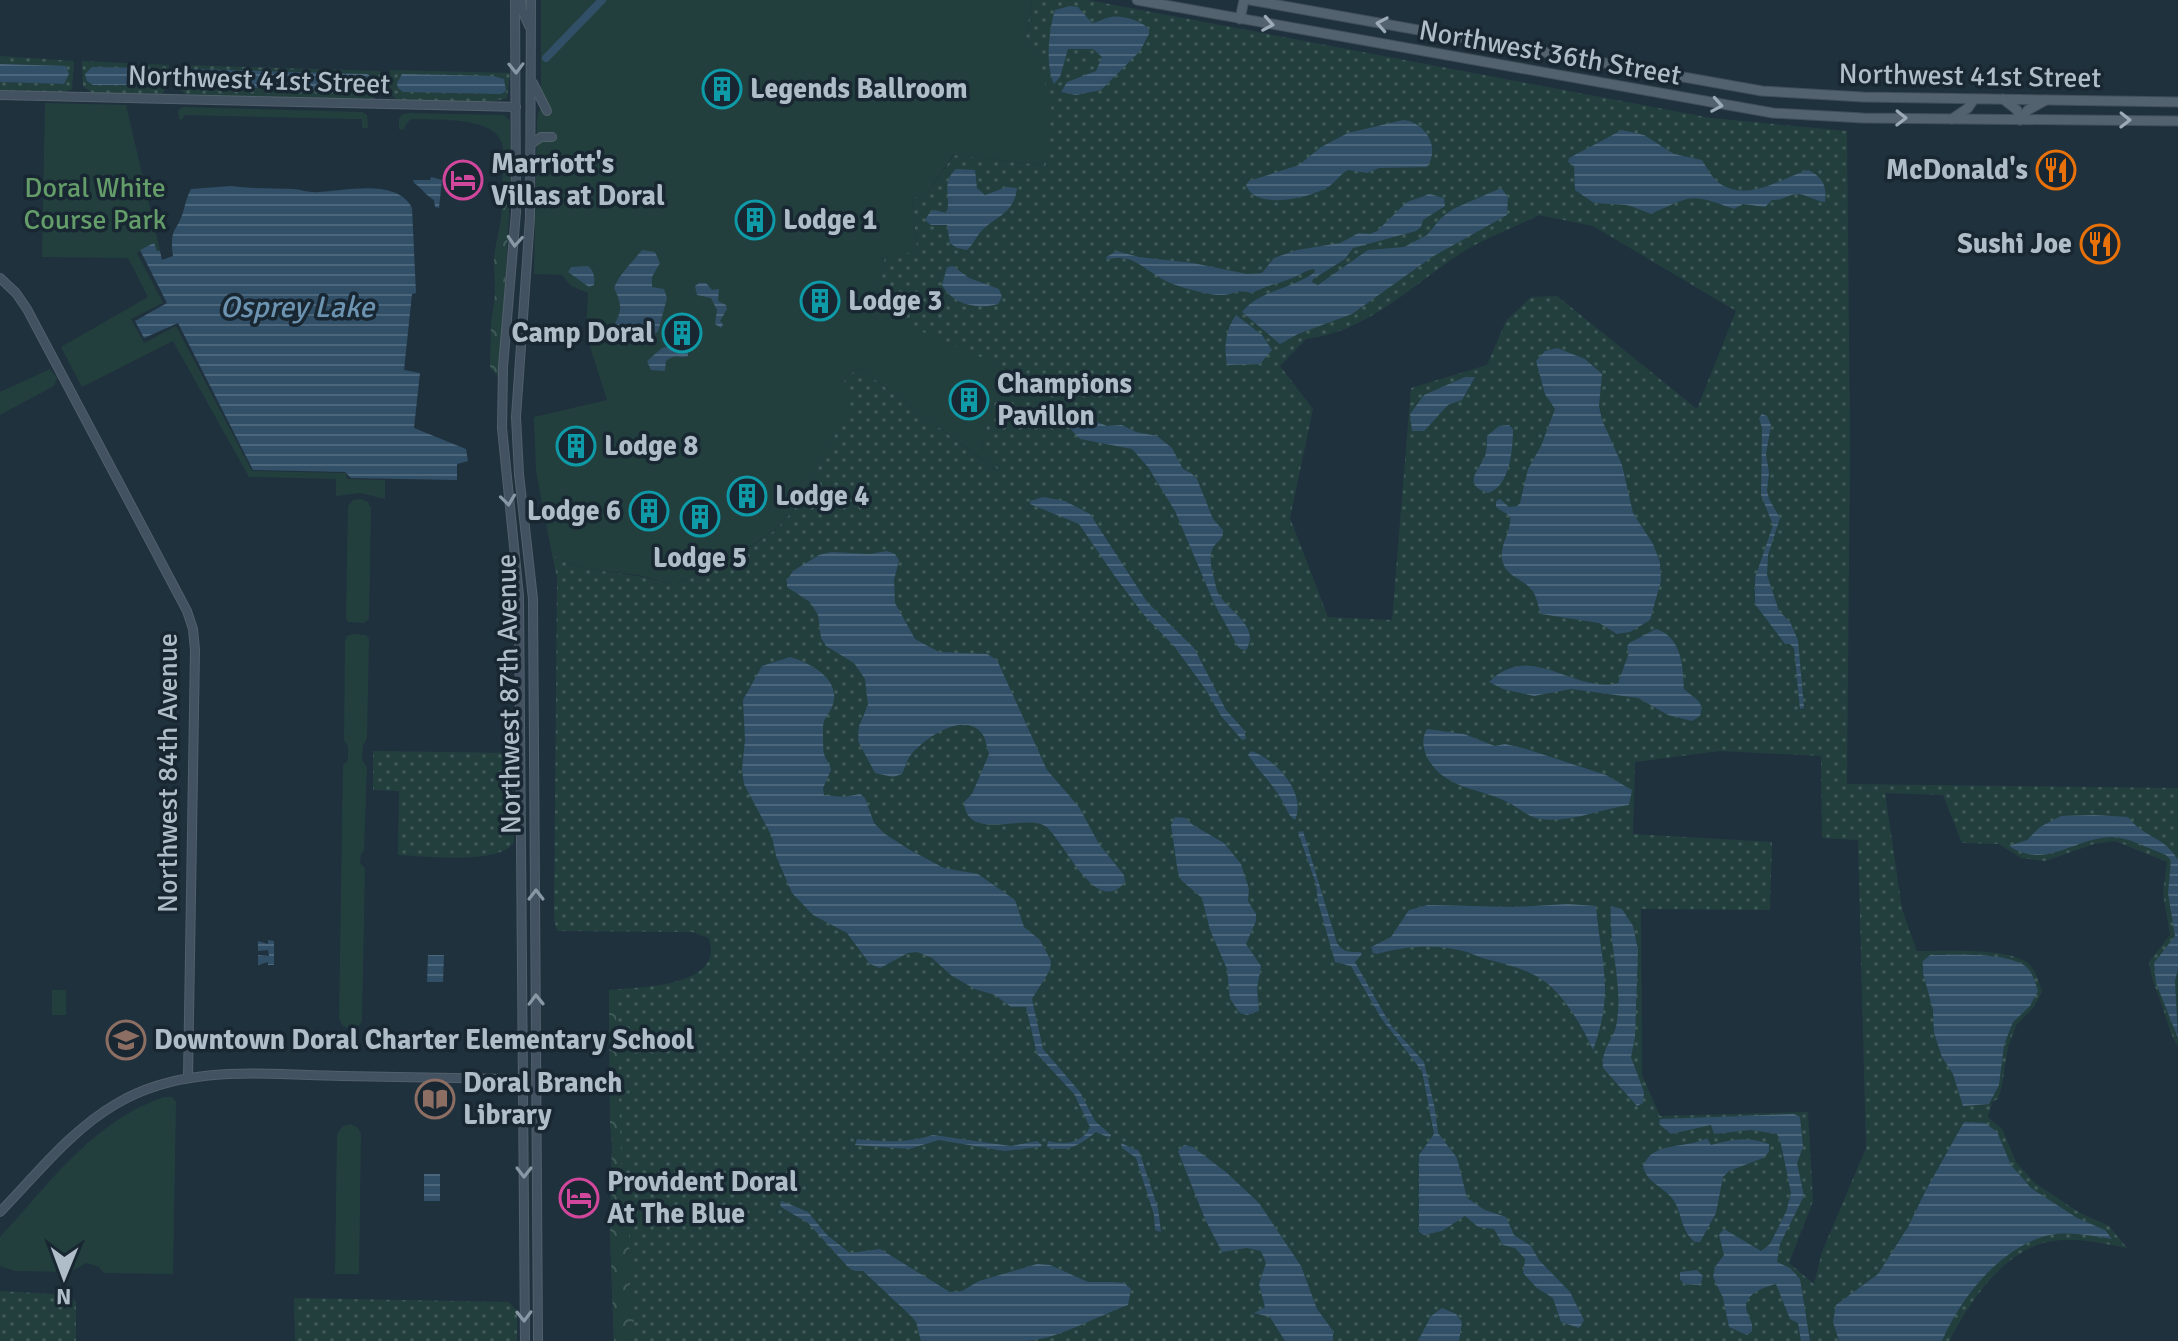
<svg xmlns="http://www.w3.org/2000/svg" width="2178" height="1341" font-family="Signika,sans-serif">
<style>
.grass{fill:url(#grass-dots);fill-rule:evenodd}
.forest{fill:url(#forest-crowns)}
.green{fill:#223f3e}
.water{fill:url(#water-rules)}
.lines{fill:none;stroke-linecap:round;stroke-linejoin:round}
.canal{stroke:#314f67;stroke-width:8}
.secondary-casing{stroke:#52606b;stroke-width:10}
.primary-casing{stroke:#404e59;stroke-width:11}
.secondary{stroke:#425261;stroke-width:8}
.primary{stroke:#52626e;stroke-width:9}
.oneway{stroke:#9cabb7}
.oneway2{stroke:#8998a5}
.labels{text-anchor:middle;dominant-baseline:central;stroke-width:7;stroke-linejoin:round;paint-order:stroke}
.street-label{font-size:28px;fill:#afbdc9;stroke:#192732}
.poi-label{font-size:28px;font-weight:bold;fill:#afbdc9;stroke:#192732;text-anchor:start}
.park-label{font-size:28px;fill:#649d69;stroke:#192732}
.water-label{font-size:30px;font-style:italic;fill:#6c93b0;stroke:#192732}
</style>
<defs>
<pattern id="grass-dots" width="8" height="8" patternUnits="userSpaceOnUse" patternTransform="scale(2)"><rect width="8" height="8" fill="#223f3e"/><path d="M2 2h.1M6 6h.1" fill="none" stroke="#405959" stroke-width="1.8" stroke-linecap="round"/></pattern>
<pattern id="forest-crowns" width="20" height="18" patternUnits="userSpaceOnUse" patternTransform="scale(2)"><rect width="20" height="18" fill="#223f3e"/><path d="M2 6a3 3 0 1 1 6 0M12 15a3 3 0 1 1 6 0" fill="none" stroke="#405959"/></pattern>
<pattern id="water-rules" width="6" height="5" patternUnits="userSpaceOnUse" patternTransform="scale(2)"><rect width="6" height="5" fill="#314f67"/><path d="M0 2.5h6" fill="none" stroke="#4c667b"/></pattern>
</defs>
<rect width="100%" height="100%" fill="#20313e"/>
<g class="grass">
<path d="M1032,0h56l623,118 136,13 3,313 -3,340 331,4v258c-9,-13 -11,-27 -16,-41 -6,-16 -11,-27 -13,-43l21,-27 -7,-42 4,-31 -52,-21 -21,3 -49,17 -24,-3 -22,-14 -37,-1 -19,-48 -58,-2 17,116 15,42c29,0 82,-3 106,9 12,6 16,21 19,32l-9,16 -16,16 -9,22 -6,40 -4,13 -6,3 -4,15 14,12 14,33 19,21 45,30 29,13 18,22c-24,-4 -49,-11 -74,-7 -48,7 -83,60 -104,100h-1335l-4,-108 2,-88 -2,-22 -1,-133c26,-3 91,-2 101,-33 2,-5 0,-14 -1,-19l-17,-6 -135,-1 -3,-12 3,-342 -5,-22c33,18 46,14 79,20 15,2 29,7 44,10 29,-16 85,-38 107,-62 28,-30 48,-81 67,-118l-7,-22 16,-16 139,104 -16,-24 14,-50 60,5 -38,-29 -145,-62 13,-55 32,-5 -5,-53 14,-3 28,-40 89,10 -5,-110 -13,-16zM1539,215l54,11 143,85 -39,98 -140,-113 -26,1 -25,24 -19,44 -76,23 -19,232 -64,-3 -38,-99 23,-109 -33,-43 26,-27c61,-7 105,-53 155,-86 24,-15 52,-25 78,-38zM1720,751l101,5 1,82 36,2 8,308 -44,104 -8,32 -25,-21 24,-62 -5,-89 -148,4 -18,-41 -1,-166 129,1 2,-68 -139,-8 2,-72z"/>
<path d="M0,56l74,5 -2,28 -11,5 -61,-2v-10l64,2 2,-18 -66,-2z"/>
<path d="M82,61l87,4v19l-7,10 -6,2 -62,-2 -11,-8z"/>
<path d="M178,65l202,6v17l-6,10 -6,2 -179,-4 -10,-7z"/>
<path d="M390,70l120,3 -3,25 -12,3h-97l-9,-9z"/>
<path d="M373,751l141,2v89c-13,23 -90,14 -116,13l1,-64 -26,-1z"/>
<path d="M0,1291l70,4 6,7v39h-76z"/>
<path d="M294,1298l215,4 8,9v30h-222z"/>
</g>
<g class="forest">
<path d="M503,170l8,6 -11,202 -10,-10 1,-44 4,-29 -1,-40 7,-35z"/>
<path d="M609,990l9,7c-3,26 -5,37 12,58l-10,5 -2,15 4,103 7,37v32l6,17c-14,25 1,30 -1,51 0,8 -2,17 -3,26h-17l-4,-108 2,-88 -2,-22z"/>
</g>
<g class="green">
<path d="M541,0h491l-7,39 13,16 14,56 -8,54 -91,-10 -27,40 -14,3 5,53 -32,6 -13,53 145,63 40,30 -62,-5 -14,49 19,26 -142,-106 -16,16 8,22c-20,37 -40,88 -68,118 -22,23 -78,46 -107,62 -14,-3 -29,-9 -44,-11 -32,-4 -48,-2 -79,-19l-16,-84 -2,-54 73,-17 -21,-66 2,-41 -17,-7 -9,-11 -28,-1 3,-153 1,-8 7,-12 -4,-11z"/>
<path d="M45,103l81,2 34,146 -3,1 -4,-8 -6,6 -3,-2 -7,5 26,50 -32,16 13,24 32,-17 76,145 94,2 1,6 38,1v19l-24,-6 -25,3v-17l-87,-2 -76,-136 -91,46 -21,-40 87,-50 -20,-39 -86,-1z"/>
<path d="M182,107l180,5 5,3 1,13h-6v-9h-11l-167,-4 -1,4h-4l-1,-9z"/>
<path d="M409,113l95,2 6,6 1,55 -8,-6c0,-8 1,-20 -1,-27 -10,-28 -66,-22 -91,-24l-5,5 -2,6 -5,-1v-10l3,-5z"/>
<path d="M50,369l7,9 -3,8 -54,29v-23z"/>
<path d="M361,499l7,3 3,6 -2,111 -5,4 -16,-1 -2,-4 2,-112 5,-6z"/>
<path d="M353,634l13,1 3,4 -2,99 -4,8 -1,14 5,7 -3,84 -3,3 -1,9 5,5 -3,152 -2,5 -10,4 -7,-3 -4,-7 4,-253 5,-6v-14l-4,-5 1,-100 2,-5z"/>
<rect x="52" y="990" width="14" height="25"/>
<path d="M164,1097h8l4,5 -3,172 -69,-1 -5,-6 -12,-4 -17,9 -55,-1 -15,-5v-29c49,-53 93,-116 164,-140z"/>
<path d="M351,1124l7,4 3,6 -2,140h-24l2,-140 6,-8z"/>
</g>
<g class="water">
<path d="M1070,6l8,1 14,16c7,-1 12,-5 19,-6 12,-2 30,4 38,12v5l-9,17 -39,39 -25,5 -15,-3 6,-10 29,-11 6,-14 -9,-8h-25l-8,28 -6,7c-9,-19 -5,-55 1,-74z"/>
<path d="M0,64l66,2 3,8 -5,10 -64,-2z"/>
<path d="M92,67l65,1 2,13 -3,4h-63l-6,-4 -2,-7z"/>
<path d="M194,69l173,5 3,2v12l-5,3 -172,-5 -8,-8z"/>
<path d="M402,74l91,2 11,3 2,12 -5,3 -98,-2 -5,-4 -1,-5z"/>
<path d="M1403,120c22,2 38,27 24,47l-48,1 -12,5 -19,-3c-8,4 -12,12 -20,17 -18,11 -73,24 -82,-2l3,-4 50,-16 22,-18 27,-14z"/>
<path d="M1622,130l22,5 30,19 28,6c5,8 11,20 20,25 28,16 60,-7 86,-15 15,7 19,16 17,32 -10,-1 -17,-7 -27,-8 -10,0 -15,7 -26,6l-7,7 -22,-3 -9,5c-44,-16 -41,-14 -83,5l-23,-9 -34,-2 -19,-13 -1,-24 -6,-4 1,-4z"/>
<path d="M956,169l19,1 2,18 8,7 22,-8 10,1c-3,28 -24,28 -38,46 -4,5 -6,11 -12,16l-10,-2 -7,-5 -3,-18h-16l-6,-5 5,-8 5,-2 12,3c4,-17 -6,-31 9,-44z"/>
<path d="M431,177l11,3 -3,28 -4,-1 -1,-7c-8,-4 -12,-12 -20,-17l-1,-3h17z"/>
<path d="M231,186c21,3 41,2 63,3 8,1 16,4 25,3 26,-1 78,-14 93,16l4,85 -4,1 -8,76 16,3 -6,55 52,21 2,12 -11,3v16l-106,-2 -6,-6 -92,-2 -75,-147 -34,15 -9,-17 32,-18 -27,-53 14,-7 3,8h3l2,9 11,-4c-4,-30 5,-24 11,-47 2,-8 3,-12 7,-20z"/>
<path d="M1501,188l7,9 -1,18 -75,42 -80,57 -54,20 -18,10 -38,-32c18,-22 51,-23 73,-40l-1,-3c-9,1 -15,7 -24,10 -13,5 -25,7 -38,14 -17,-4 -15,1 -30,2 -11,1 -43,-8 -54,-13 -22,-10 -36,-31 -61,-22l-1,-3 11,-6 22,6 54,6 54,11 15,-1 12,-15 23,-8 43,-7 19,-10 11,1 7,-3 30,-29 23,-8 14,4 1,8 -22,14 -2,7 -5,4 -63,17 -8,11 -32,20 -1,3 6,3 50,-35 36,-3 23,-12 14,-17 12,-9z"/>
<path d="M642,250l13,2 5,11 -8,14v10l12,2 3,9 -9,34c-16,9 -26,13 -44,9 -5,-25 16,-22 0,-53 6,-15 18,-25 28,-38z"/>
<path d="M588,266c6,5 7,11 6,19l-5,2 -21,-15 3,-5z"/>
<path d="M953,266l16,12 30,11 3,8 -4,7c-20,6 -45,1 -56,-19l5,-18z"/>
<path d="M699,283h7l6,7 7,-1 -1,12 8,4 1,4 -7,12 3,3 -2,4 -6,-4 2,-14 -6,-12 -14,-3 -2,-9z"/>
<path d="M1236,315l26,20 10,15 -12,14 -33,1c-3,-18 -2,-35 9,-50z"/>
<path d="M672,346l16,6v4c-9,3 -12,-3 -22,5l-1,10 -14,-1 -4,-9 15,-13z"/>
<path d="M1557,348l28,11 17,15 -3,32 3,14 20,45 11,48 20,31 7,18 1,19 -11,39 -20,12 -13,2 -18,-11 -58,-9c-4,-10 -4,-21 -13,-28 -10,-9 -23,-11 -26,-27 -2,-16 10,-28 8,-43l-14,-9v-6l4,-2 9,8 8,-1 3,-3 8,-34 13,-23 14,-37 -10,-15 -9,-33 9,-10z"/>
<path d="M1465,377h10l-13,23 -14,5 -24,26h-12l-2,-17 14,-19z"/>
<path d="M1062,407l45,19 15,-1 14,7 21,4 15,12 11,21 8,4 6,6 16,40 10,11c1,11 -8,11 -11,20 -4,12 2,26 4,37 4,22 47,36 30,63l-6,-1 -3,-4 -23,-42 -39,-92 -27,-44 -16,-18 -52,-10 -23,-24 -1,-6z"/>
<path d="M1762,414l5,2 4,9 -5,29 3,19 -2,17 2,9 11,19 -12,37 -1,20 12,36 11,11 8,18 6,68 -4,1 -6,-61 -4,-4h-5l-30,-40v-26l18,-53 -12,-30 1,-67 -3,-10z"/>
<path d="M1509,425l4,4c0,19 -3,58 -25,64 -27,-9 -9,-22 -3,-37 2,-5 2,-14 2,-20l12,-10z"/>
<path d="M1043,497l22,4 25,13 57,88 47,46 32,62 18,20 2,9 -4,1 -21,-24 -15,-26 -32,-44 -30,-31 -28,-37 -37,-54 -49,-20v-3z"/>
<path d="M887,551l8,3 4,6 -5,20 1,23 20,36 24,13 48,2 10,6 50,110 32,37 20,37 25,31 1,7c-29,37 -62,-44 -80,-56 -20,-13 -78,17 -81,-24l8,-8 17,-40c-2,-6 -3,-14 -6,-19 -18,-26 -60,4 -73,21 -4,6 -5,12 -8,18l-9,3 -18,-4 -17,-32 1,-15 9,-21 -3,-26 -11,-16 -28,-17 -5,-8 -3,-23 -8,-13 -23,-15v-7l6,-9 26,-16 12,-3 39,2z"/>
<path d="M1656,629c26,8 27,38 28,60 10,10 21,11 16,27l-8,5 -24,-6 -30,-17 -67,-9 -37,7 -31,-7 -14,-7c42,-42 85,12 129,1l11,-30 -2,-6 2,-4z"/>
<path d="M790,657c19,5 51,22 43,47 -2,8 -10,14 -10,23 0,4 0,24 1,26 1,7 6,10 7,17l-8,18 1,7 19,2 17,-3 5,4 9,25 11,11 25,16 34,18 34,6 37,26 9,27 16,13 11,21 -1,9 -18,29 11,50 37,43 15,29 16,14 -1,3 -14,-6c-16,13 -28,21 -49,15l1,-6c16,4 34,3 42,-14l-16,-33 -37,-40 -11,-47h-15l-16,-12 -20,-6 -23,-13 -20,-18 -15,-6 -9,1 -28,15 -10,-4 -23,-31 -34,-18 -21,-22 -16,-37 -4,-19 -28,-53 -2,-15 3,-29 -2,-40 19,-34z"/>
<path d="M1427,729l37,5 31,12 10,-2 18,4 83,27 26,15 -3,15c-28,4 -64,20 -93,13 -11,-3 -22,-14 -33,-18 -27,-12 -58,-12 -75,-41 -5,-10 -7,-20 -1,-30z"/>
<path d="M1251,751c25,8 56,42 44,69 -7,-4 -9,-13 -14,-21 -9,-16 -23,-29 -33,-44z"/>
<path d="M2094,815l34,2c16,21 36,19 50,43v109l-3,12 3,57 -22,-55 -2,-20 21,-27 -7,-43 3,-33 -5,-5c-16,-6 -38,-18 -54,-18 -39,1 -66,33 -103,9l18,-6 13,-13 21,-11z"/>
<path d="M1175,817l11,1 7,7 31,18 17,21 8,25 -1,12 8,13v7l-10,23 15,22 -4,22 2,23 -12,4 -7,-2 -10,-14 -3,-30 -17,-39 -8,-32 -21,-18 -3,-7 -7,-48z"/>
<path d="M1303,831l34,112c7,10 13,9 24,9l1,2 -7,8 35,62 34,38 11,47 3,24 19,25 10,40 18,12 21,7 8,18 17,11 8,14 31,32 14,28 -5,8 -18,-6 -8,-24 -16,-10 -14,-15 2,-14 -10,-11 -12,-3 -9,-16 -16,-2 -13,-11 -23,15 -18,4 -5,-3v-77l15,-21 -12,-63 -41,-53 -30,-52 -16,-4 -17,-60 -2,-18 -18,-52z"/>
<path d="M1568,904l28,2c5,59 19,84 -3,144 -10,-22 -26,-50 -45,-66 -19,-15 -40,-19 -62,-25 -8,-2 -15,-6 -23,-8 -26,-7 -60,-5 -86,3l-4,-1 -2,-6 20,-10 18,-27 19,-5 85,2z"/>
<path d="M1611,906l11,3 11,17 5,24 -3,87 -4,20 13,35 -1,11 -6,3 -34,-38c-2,-21 12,-29 14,-47 6,-39 -9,-77 -6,-115z"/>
<path d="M268,940l6,1v24h-6v-3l-10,3v-10l11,1 -1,-6 -10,1v-10l10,3z"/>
<path d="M428,955h16l-1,27h-16z"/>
<path d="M1930,955c24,0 71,-3 92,9 10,5 13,18 16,27l-8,15 -17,16 -9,23 -5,40 -10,19 -26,2 -10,-32 -11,-17 -8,-24 -1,-23 -10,-37v-12z"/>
<path d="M1794,1114l6,3 3,30 -6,16 7,33 -24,48 -3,18 13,6 10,11 10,62h-9l-3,-18 -8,-4 -14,-35c-12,3 -35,11 -29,28 3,9 6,9 5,19l-5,4 -18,-8 -6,-29 -10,-21 2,-10 9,-12 -5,-20 5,-6 37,22 9,-7 16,-32 5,-19 -10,-49 -4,-10 -26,-4 -37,4 -3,-9 -40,9 -12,-10 1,-5z"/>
<path d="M1964,1122l21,1 12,9 14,33 20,23 46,30 28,12 7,9c-20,-3 -41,-8 -62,-4 -48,10 -90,63 -108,106h-103l-6,-19 3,-17 42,-31 30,-47 18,-37z"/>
<path d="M933,1135l78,11 26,-5 5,4 -2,2 -36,4 -65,-11 -30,9 -54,-4 2,-6c27,3 50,4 76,-4z"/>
<path d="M1707,1138l4,7c20,-6 38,-9 58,-1v8l-6,6 -34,13 -6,6 -7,36 -16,29h-5c-16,-12 -12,-33 -25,-46 -11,-12 -22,-13 -27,-29 9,-27 42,-17 64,-29z"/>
<path d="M1121,1143l18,8 19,57 3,24 -6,-2 -1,-15 -18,-57 -14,-10z"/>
<path d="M1184,1145l9,2 34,26 32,30 42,63 16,43 16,22v10h-48l-15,-24 -16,-4 11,-6 -6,-23 7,-21 -5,-12 -14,-3 -25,4 -17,-33 -27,-68z"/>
<rect x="424" y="1174" width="16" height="27"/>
<path d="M782,1201l26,11 19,23 23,18 30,-4 70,43 12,-1 17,-10 58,-17 13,1 38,17h26l10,1 7,6 -3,16c-33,12 -65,32 -100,36 -35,0 -72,0 -107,0l-5,-19 -5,-6 -48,-45h-8l-7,-4 -40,-44 -27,-16 -1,-4z"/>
<path d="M1697,1270l6,6 -3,9 -16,-1 -4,-5v-7z"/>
<path d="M1442,1308l14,6 6,8 -3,19h-41l13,-25z"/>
</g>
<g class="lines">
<path class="canal" d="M546,58l56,-58"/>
<g class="secondary-casing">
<g id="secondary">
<path d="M515,0l1,212 -13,155 -1,61 17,168 6,745"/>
<path d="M521,0l1,10 7,16"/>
<path d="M531,0l-1,218 -14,199 3,57 14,125 5,742"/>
<path d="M533,83l14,28"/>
<path d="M0,95l516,12"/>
<path d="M531,144l10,-7h11"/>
<path d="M0,278l16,15 11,16 160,302 6,18 2,21 -7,428"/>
<path d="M0,1212c36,-37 71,-82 116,-108 68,-41 150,-29 226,-28 57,1 114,2 171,3l10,1 13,7"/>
</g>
</g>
<g class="primary-casing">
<g id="primary">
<path d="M1137,0l636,113 90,5 315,3"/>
<path d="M1250,0l512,91 101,6 315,5"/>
<path d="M1240,19l4,-19"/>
<path d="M2003,99l14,11 3,10"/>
<path d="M1952,119l16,-11 6,-9"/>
<path d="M2020,120l8,-10 18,-10"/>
</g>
</g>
<use href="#secondary" class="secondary"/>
<use href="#primary" class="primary"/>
</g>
<defs><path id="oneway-chevron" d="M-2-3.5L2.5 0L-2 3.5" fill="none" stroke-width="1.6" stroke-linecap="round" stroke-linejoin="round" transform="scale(2)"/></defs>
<g class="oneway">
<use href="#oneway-chevron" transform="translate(1268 24) rotate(10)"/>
<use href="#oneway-chevron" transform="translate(1382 24) rotate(-170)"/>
<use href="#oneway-chevron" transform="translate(1717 105) rotate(10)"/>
<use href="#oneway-chevron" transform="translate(1901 118) rotate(1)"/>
<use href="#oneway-chevron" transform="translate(2125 120) rotate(1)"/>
</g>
<g class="oneway2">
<use href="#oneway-chevron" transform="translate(516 68) rotate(89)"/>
<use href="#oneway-chevron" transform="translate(515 241) rotate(94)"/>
<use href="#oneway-chevron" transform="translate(508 500) rotate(83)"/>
<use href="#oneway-chevron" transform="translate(536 895) rotate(-90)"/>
<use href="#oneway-chevron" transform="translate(536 1000) rotate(-91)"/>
<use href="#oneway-chevron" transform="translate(524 1172) rotate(90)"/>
<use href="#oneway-chevron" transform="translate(524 1316) rotate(89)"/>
</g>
<defs>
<g id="building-ring" transform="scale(2)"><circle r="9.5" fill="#192732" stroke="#0f9aa8" stroke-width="1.5"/><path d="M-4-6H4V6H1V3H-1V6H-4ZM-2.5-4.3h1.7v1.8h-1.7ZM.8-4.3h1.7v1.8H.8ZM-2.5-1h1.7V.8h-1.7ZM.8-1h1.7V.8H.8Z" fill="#0f9aa8"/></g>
<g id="restaurant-ring" transform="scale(2)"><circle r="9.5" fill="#192732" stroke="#e8710a" stroke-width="1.5"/><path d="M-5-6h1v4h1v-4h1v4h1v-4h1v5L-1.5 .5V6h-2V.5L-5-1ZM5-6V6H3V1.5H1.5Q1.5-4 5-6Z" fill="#e8710a"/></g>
<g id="hotel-ring" transform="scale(2)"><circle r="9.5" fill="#192732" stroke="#d1479c" stroke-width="1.5"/><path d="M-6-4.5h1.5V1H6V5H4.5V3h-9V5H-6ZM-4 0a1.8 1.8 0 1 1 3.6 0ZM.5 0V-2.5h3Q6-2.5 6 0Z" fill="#d1479c"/></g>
<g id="school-ring" transform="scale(2)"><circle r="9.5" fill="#192732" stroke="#8d6e63" stroke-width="1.5"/><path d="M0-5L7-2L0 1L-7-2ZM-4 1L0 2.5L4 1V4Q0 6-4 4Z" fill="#8d6e63"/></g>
<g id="library-ring" transform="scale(2)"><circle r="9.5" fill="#192732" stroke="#8d6e63" stroke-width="1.5"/><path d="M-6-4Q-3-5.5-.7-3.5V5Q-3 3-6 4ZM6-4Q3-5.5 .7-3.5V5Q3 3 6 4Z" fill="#8d6e63"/></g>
</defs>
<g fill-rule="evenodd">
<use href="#building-ring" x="722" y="89"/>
<use href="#restaurant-ring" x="2056" y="170"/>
<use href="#hotel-ring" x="463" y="180"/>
<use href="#building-ring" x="755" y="220"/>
<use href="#restaurant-ring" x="2100" y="244"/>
<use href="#building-ring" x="820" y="301"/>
<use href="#building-ring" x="682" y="333"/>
<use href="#building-ring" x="969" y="400"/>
<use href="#building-ring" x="576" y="446"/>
<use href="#building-ring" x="747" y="496"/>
<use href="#building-ring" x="649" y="511"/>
<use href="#building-ring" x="700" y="517"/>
<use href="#school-ring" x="126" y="1040"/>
<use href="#library-ring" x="435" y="1099"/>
<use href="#hotel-ring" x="579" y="1198"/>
</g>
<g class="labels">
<g class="street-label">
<text transform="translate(1550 53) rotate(10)">Northwest 36th Street</text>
<text transform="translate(1970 76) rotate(1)">Northwest 41st Street</text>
<text transform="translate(259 80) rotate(2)">Northwest 41st Street</text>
<text transform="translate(509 694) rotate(-91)">Northwest 87th Avenue</text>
<text transform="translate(168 773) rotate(-90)">Northwest 84th Avenue</text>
</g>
<g class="poi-label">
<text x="750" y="89">Legends Ballroom</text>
<text x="491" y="164">Marriott's<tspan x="491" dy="32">Villas at Doral</tspan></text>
<text x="2028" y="170" text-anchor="end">McDonald's</text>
<text x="783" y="220">Lodge 1</text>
<text x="2072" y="244" text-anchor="end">Sushi Joe</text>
<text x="848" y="301">Lodge 3</text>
<text x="654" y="333" text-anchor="end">Camp Doral</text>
<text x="997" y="384">Champions<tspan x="997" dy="32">Pavillon</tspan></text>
<text x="604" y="446">Lodge 8</text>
<text x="775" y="496">Lodge 4</text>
<text x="621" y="511" text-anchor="end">Lodge 6</text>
<text x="700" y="558" text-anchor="middle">Lodge 5</text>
<text x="154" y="1040">Downtown Doral Charter Elementary School</text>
<text x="463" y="1083">Doral Branch<tspan x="463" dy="32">Library</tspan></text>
<text x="607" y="1182">Provident Doral<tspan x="607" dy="32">At The Blue</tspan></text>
</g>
<g class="park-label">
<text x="95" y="188">Doral White<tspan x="95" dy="32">Course Park</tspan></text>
</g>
<g class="water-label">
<text x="297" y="307">Osprey Lake</text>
</g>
</g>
<g transform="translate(64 1277) rotate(181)" stroke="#192732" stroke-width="6" paint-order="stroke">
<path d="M0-6L14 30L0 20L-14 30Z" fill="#afbdc9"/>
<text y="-12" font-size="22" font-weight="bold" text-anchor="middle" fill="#afbdc9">N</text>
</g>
</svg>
